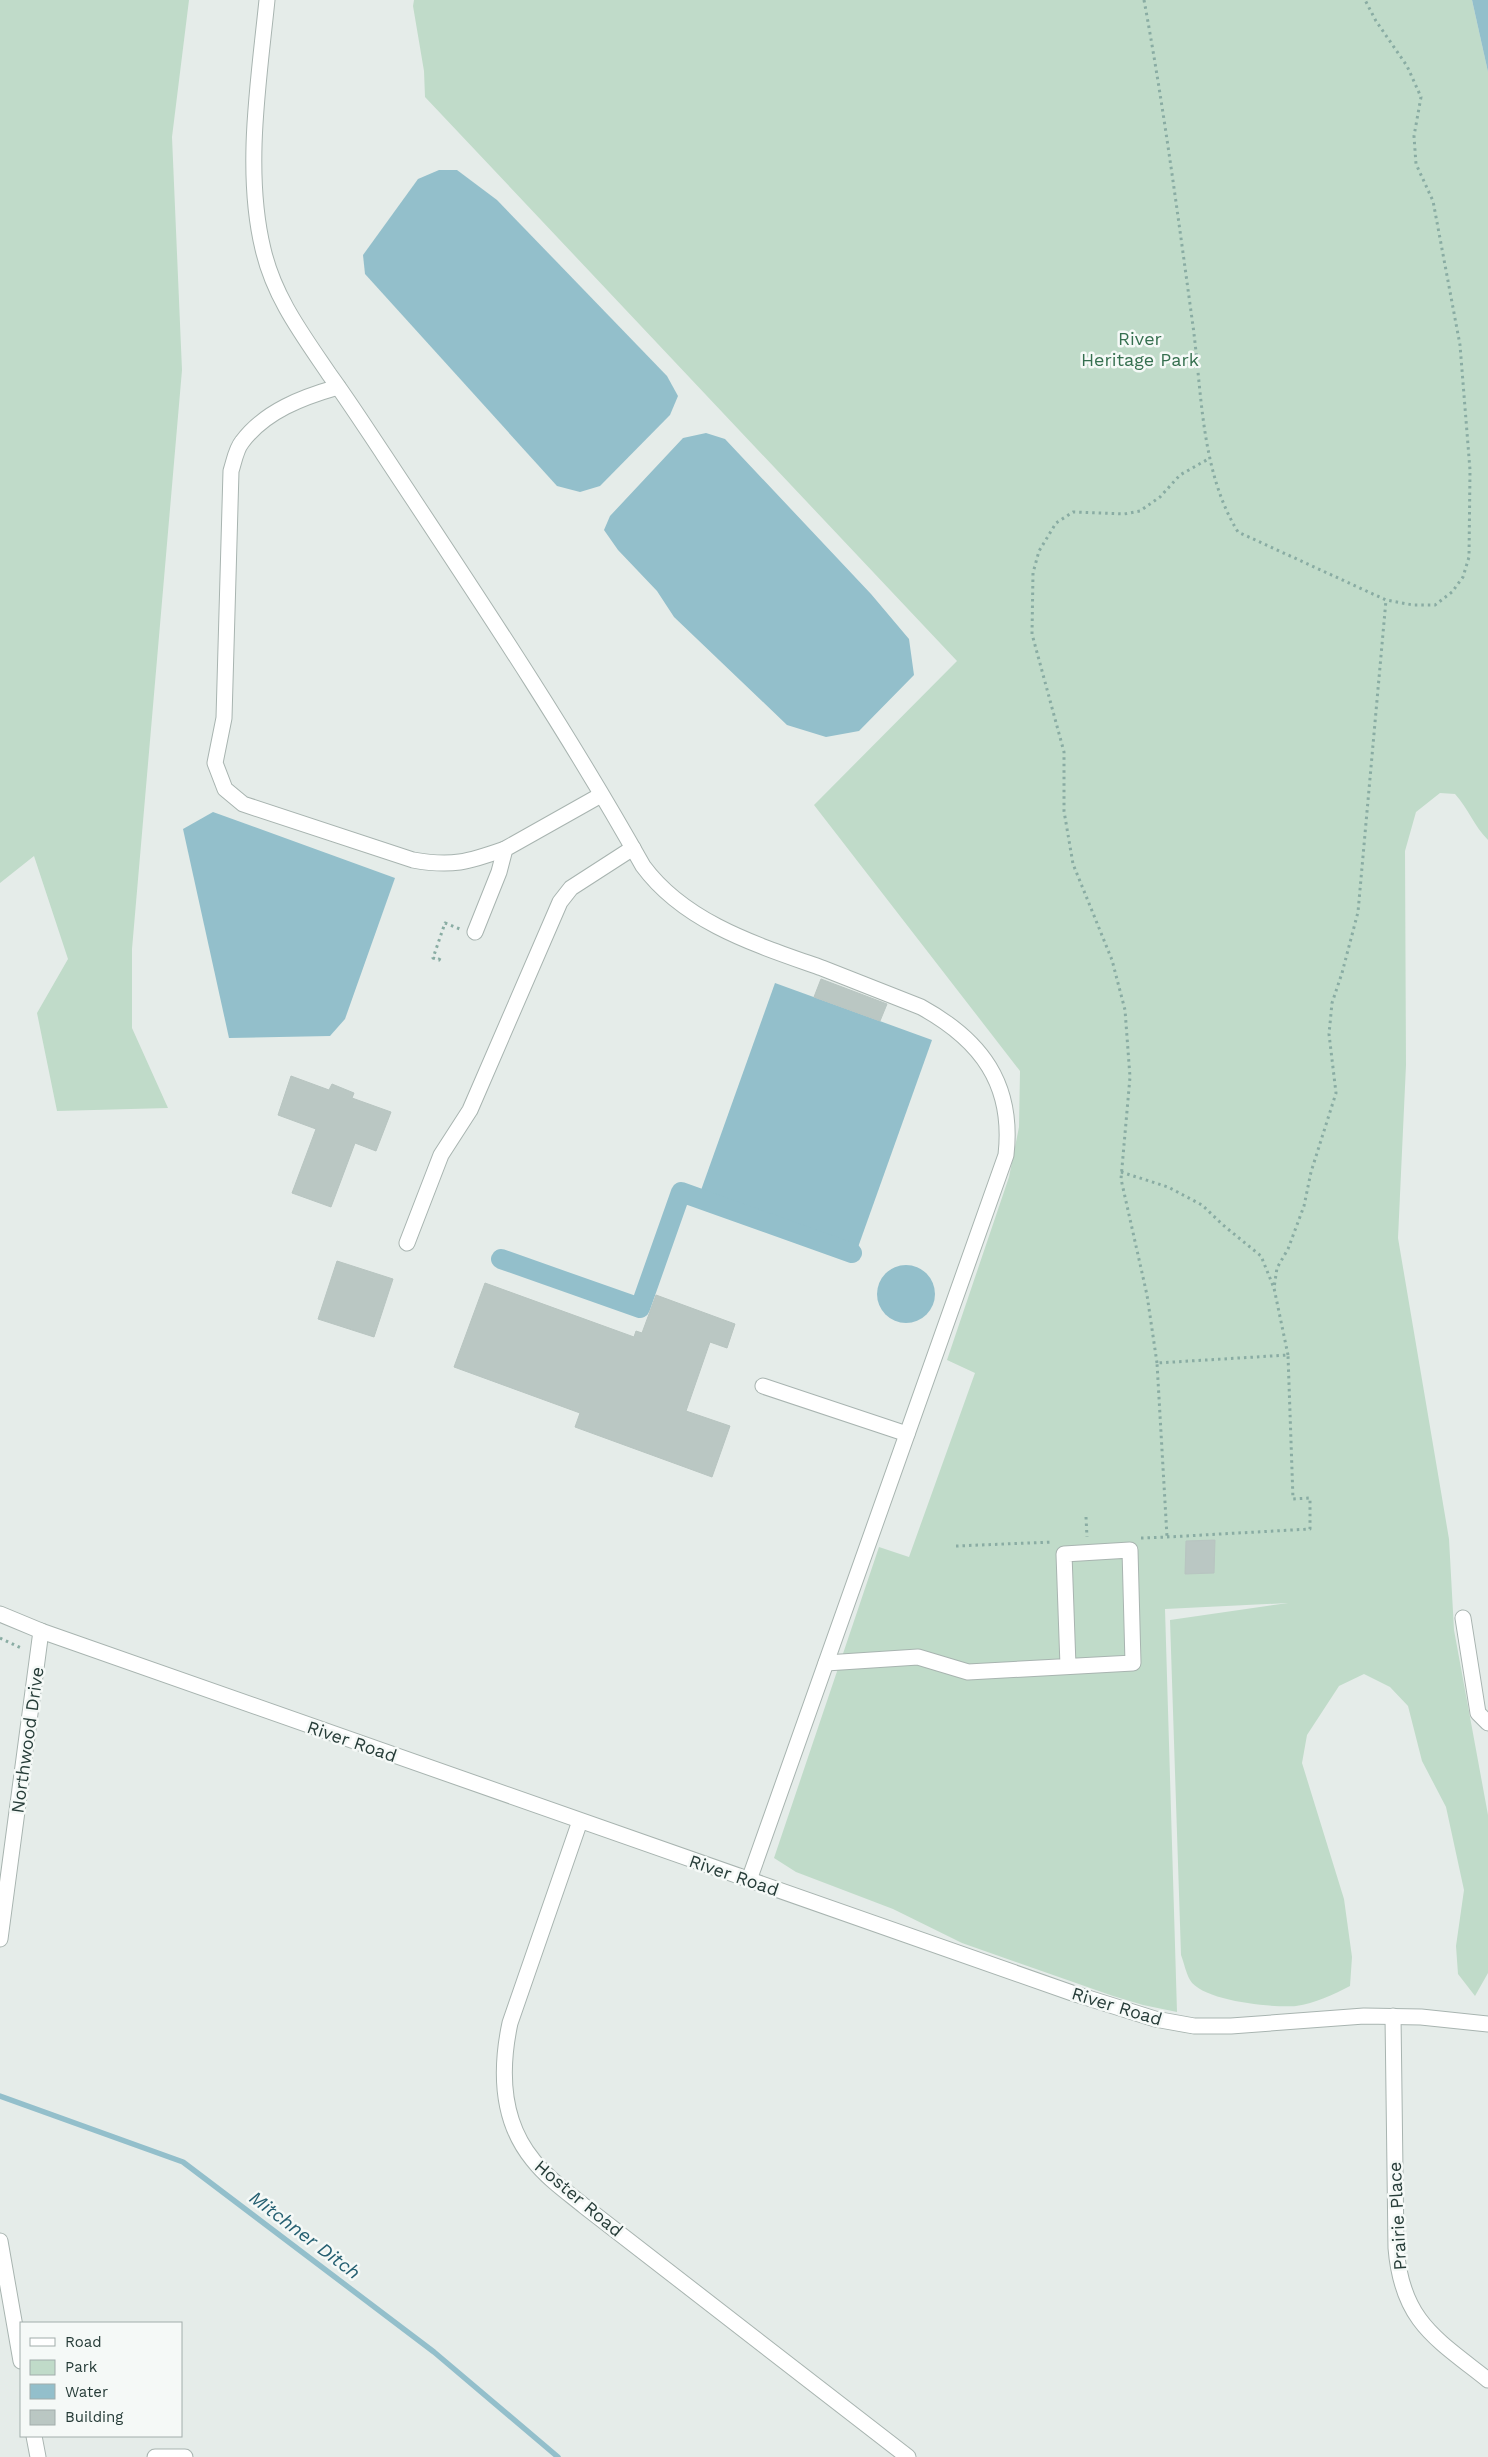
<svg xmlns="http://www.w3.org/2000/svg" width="1488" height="2457" font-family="'Work Sans',sans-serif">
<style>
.green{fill:#c0dbc9}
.water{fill:#93bfcb}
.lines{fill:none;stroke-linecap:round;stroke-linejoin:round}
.stream{stroke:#93bfcb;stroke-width:5.5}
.canal{stroke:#93bfcb;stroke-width:20}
.building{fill:#bac7c3;stroke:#b8c5c1}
.minor-casing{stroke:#a8b4b0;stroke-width:17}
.path{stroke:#89aca3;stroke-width:3;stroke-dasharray:2.5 4;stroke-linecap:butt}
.minor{stroke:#fff;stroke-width:15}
.labels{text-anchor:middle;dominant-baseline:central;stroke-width:5;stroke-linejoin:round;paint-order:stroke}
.park-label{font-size:18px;fill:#356f4f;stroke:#f5f9f7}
.street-label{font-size:18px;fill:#263c38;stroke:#f5f9f7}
.water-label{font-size:19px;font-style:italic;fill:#266072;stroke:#f5f9f7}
</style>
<rect width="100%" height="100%" fill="#e5ece9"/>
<g class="green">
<path d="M0,0h189l-17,137 10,233 -50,579v79l36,80 -111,3 -20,-98 31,-54 -34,-103 -34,27z"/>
<path d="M414,0h1058l16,72v768c-14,-14 -20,-32 -33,-46l-15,-1 -24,19 -11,39 1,214 -8,173 51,301 5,91 34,185v158l-13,23 -17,-22 -2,-28 8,-56 -18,-83 -24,-46 -14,-55 -18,-19 -26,-13 -25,12 -32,49 -5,28 42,136 8,58 -2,29c-17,9 -35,17 -54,20 -23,2 -94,-5 -106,-26 -4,-7 -6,-17 -9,-25l-11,-335 118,-17 -123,6 12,403 -34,-7 -30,-9 -151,-53 -69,-34 -97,-37 -22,-14 105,-311 30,10 66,-184 -28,-13 62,-183 10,-50 1,-56 -206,-266 143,-144 -532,-564 -1,-26 -11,-65z"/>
</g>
<g class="water">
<path d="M1472,0h16v72z"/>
<path d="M439,170h18l40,30 170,176 11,20 -8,19 -70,71 -20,6 -23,-6 -192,-212 -2,-19 55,-76z"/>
<path d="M706,433l19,6 146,155 38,45 5,36 -55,56 -33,6 -39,-12 -113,-108 -17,-26 -39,-41 -14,-20 6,-14 73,-78z"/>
<path d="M213,812l182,66 -50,141 -15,17 -101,2 -46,-209z"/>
<path d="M775,983l157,57 -75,210 -157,-57z"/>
<circle cx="906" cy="1294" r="29"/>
</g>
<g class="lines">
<path class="stream" d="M0,2096l183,66 251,190 124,105"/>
<path class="canal" d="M501,1259l139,49 41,-116 171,61"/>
</g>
<g class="building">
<path d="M821,979l66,25 -7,17 -66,-24z"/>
<path d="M291,1076l38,14 3,-6 22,9 -2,5 39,14 -15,39 -21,-8 -24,64 -39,-14 24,-64 -38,-14z"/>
<path d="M337,1261l56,18 -19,58 -56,-18z"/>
<path d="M485,1283l149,54 2,-6 6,2 14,-38 79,29 -8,24 -17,-6 -24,69 44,15 -18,51 -137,-50 5,-14 -126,-46z"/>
<path d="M1215,1540l-1,33 -29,1 1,-33z"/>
</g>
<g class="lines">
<g class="minor-casing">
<g id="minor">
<path d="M267,0c-8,79 -23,171 -4,249 11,48 39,85 66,125 19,26 37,54 55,81 89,135 180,270 259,411 42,57 114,79 179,102 33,13 66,26 99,39 60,33 93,77 85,148l-257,725"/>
<path d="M338,387c-35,10 -73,24 -96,55 -6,7 -8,20 -11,29l-7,247 -9,45 10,26 18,15 170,56c39,7 55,2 92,-11"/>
<path d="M475,932l24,-60 6,-23 96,-54"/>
<path d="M407,1243l34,-88 29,-45 90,-208 11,-14 62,-40"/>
<path d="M763,1386l144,48"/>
<path d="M0,1614l41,17 1031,362 83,26 39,7h37l133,-10 57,1 67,7"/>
<path d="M1463,1618l15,95 10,10"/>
<path d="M826,1663l92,-6 50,15 165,-9 -3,-113 -66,4 4,112"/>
<path d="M580,1821l-70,202c-10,47 -9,98 23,137 14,18 34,32 51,46l324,251"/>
<path d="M0,1939l41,-308"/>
<path d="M1393,2016l3,232c6,73 39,90 92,132"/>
<path d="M0,2241l21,120"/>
<path d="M34,2436l4,21"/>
<path d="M155,2457h30"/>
</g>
</g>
<g class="path">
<path d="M1144,0c20,108 34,217 49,326 9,68 8,146 45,206l148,68 27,5h22l17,-13 11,-15 6,-20 1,-87 -10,-125 -27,-144 -17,-37 -2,-28 7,-39 -14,-31 -31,-45 -11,-21"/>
<path d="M440,958l-1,2 -6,-2 12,-35 15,6"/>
<path d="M1121,1172l47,15 34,18 21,20 38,31 13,32"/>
<path d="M1288,1355l-14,-67 3,-20 11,-19 16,-43 7,-34 25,-79 -7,-59 3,-31 10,-30 16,-61 28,-312"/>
<path d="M1157,1363l-10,-68 -26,-116 9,-102 -5,-67 -13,-50 -39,-96 -9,-53v-59l-32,-118 1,-61 6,-22 17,-28 17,-11 51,2 16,-3 20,-14 20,-22 30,-17"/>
<path d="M1086,1517l1,20"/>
<path d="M1141,1538l26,-1 143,-8v-31l-17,1 -5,-144 -131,8 10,174"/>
<path d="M956,1546l97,-4"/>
<path d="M0,1638l21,10"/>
</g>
<use href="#minor" class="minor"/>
</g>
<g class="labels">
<g class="park-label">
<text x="1140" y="338">River<tspan x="1140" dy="21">Heritage Park</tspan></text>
</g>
<g class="street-label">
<text transform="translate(27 1740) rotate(-82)">Northwood Drive</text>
<text transform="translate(352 1741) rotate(19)">River Road</text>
<text transform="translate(734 1875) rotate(19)">River Road</text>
<text transform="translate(1117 2006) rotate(17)">River Road</text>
<text transform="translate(579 2198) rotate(40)">Hoster Road</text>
<text transform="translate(1397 2216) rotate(-93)">Prairie Place</text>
</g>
<g class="water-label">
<text transform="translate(305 2235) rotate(37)">Mitchner Ditch</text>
</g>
</g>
<rect x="20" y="2322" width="162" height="115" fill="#f5f9f7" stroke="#a2adab"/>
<rect x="30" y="2338" width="25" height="8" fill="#ffffff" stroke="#a2adab"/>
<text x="65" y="2347" font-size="15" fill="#263c38">Road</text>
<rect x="30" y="2360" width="25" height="15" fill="#c0dbc9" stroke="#a2adab"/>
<text x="65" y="2372" font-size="15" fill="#263c38">Park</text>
<rect x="30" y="2384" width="25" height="15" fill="#93bfcb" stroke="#a2adab"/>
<text x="65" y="2397" font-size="15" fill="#263c38">Water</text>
<rect x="30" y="2410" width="25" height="15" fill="#bac7c3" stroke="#a2adab"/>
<text x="65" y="2422" font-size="15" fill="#263c38">Building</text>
</svg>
